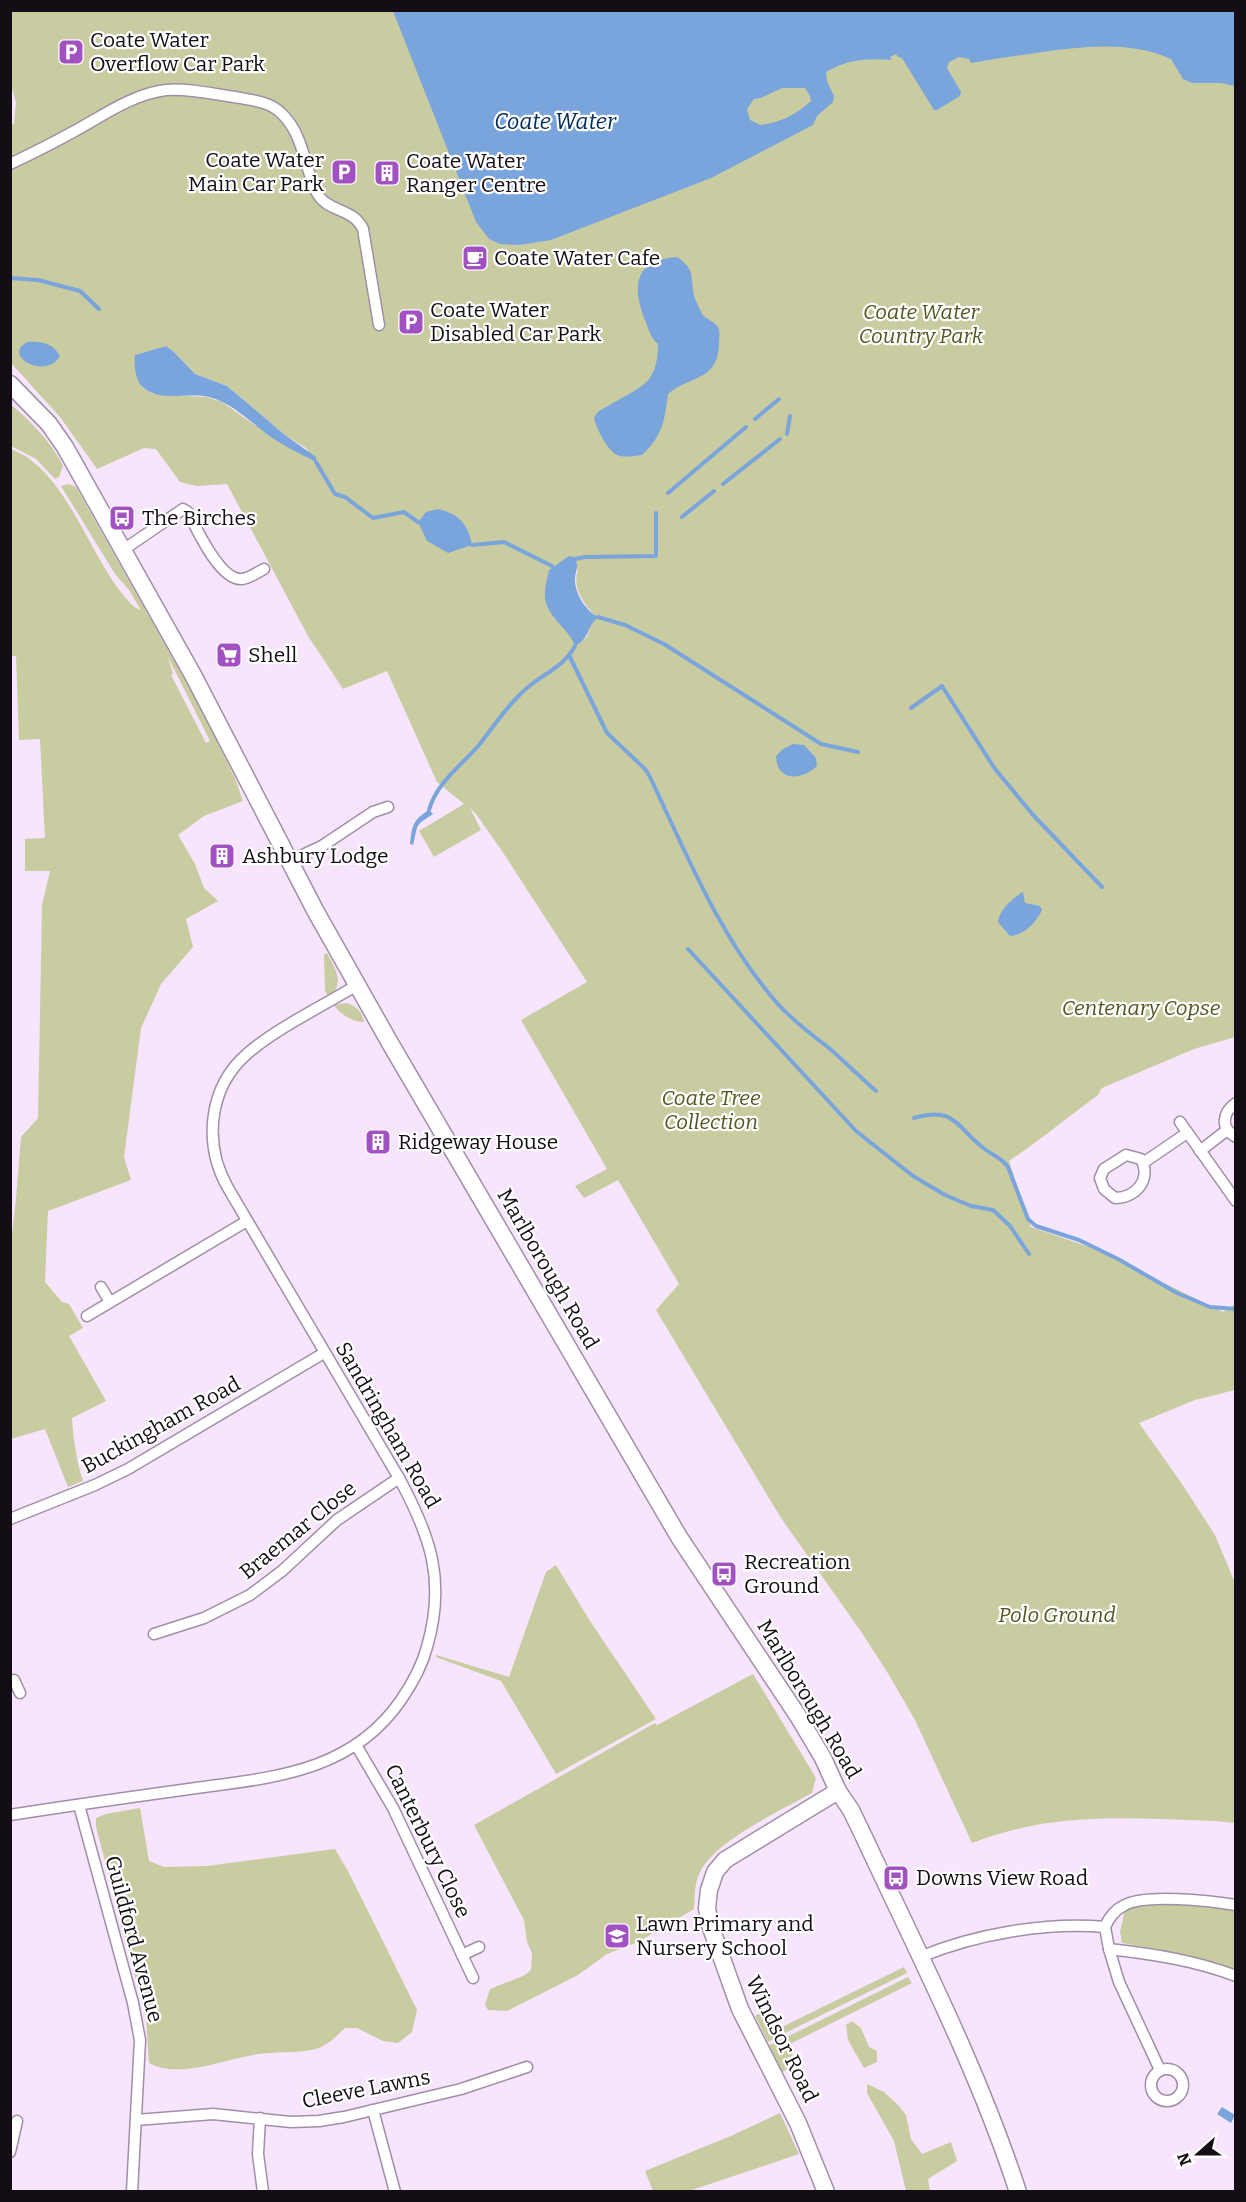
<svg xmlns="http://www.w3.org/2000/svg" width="1246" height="2202" font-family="Bitter,serif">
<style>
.green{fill:#c9cca0;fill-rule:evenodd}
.water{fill:#7aa4dc;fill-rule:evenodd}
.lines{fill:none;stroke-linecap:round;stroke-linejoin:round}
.stream{stroke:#7aa4dc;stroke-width:4}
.street-casing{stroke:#a08fa6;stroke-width:13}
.secondary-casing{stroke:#a08fa6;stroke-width:19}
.street{stroke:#fff;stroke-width:10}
.secondary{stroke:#fff;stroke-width:16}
.labels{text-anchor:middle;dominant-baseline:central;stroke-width:4.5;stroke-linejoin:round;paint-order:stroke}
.poi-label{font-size:21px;fill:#140d15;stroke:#fff;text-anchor:start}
.park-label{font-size:21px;font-style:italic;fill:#545621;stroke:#fff}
.street-label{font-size:21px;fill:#140d15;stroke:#fff}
.water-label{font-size:22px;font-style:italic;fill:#002b5c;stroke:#fff}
</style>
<rect width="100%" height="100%" fill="#f7e4fd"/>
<g class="green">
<path d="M11,11h1224v1026l-41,12 -92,39 -4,7c-30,22 -59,46 -89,66l22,66 64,22 128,63 10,-7 2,2v83l-40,10 -56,23 43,61 33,51 20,48v240c-24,-3 -48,-3 -73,-4 -68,-2 -126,-1 -190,24l-57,-123 -26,-45 -27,-42 -81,-115 -125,-208 23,-26 -61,-104 -34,18 -9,-12 32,-17 -86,-149 66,-38 -85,-131 -26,-37 -6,-6 11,22 -47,27 -15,-26 45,-27 -27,-22 -50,-111 -44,18 -35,-53 -81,-152 -30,2 -17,-4 -24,-33 -12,-1 -47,21 -37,-52 -49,-54 -1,-238 4,-1 2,-22 -5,-17zM166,346l8,6 21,22 32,12 58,49 21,13 10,14 -43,-24 -51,-36 -15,-5 -54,-3 -10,-6 -8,-33zM552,566l26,3c-6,19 4,32 16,46l-7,22 -12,9 -4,-10 -5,-6z"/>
<path d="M10,404c18,14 44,41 53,62l-4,11 -4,2 -19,-20 -25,-13z"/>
<path d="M11,449c54,20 77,104 113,147 6,6 8,11 17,14l-12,-20 -14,-16 -54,-88 8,-2 7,3 121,214 38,77 8,23 -39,15 -26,19 17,29 9,24 14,13 -32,18 7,28 -32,37 -20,44 -17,129 7,23 -83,31 -3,71 17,20 7,2 14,24 -14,8 37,65 -34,17c1,20 5,45 11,63l-15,6 -23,-58 -34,10v-196l5,-44 5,-62 17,-19 4,-213 8,-34h-25v-32l20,-1 -5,-99 -21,1 -3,-84h-5zM168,657l42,84 -4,2 -35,-68 2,-1z"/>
<path d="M327,953c8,16 19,30 2,44l-4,-6 -1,-36z"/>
<path d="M345,1003c10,1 18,10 19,19 -9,1 -25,-8 -30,-17z"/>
<path d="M556,1565l34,56 66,98 -100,55 -55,-93 -65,-24v-2l73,22 37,-105z"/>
<path d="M753,1674l63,104 -4,15c-32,18 -96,47 -112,79 -6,12 -5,24 -6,37l-56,33 -31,12 -29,21 -71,36 -19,-1 -3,-5 5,-16 33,-13 8,-6 1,-17 -5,-11 -3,-22 -50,-95 181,-102 2,2z"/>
<path d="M140,1808l9,53 15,6 43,-1 128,-17 13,22 69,139 -5,22 -14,11 -15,-2 -26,-13h-12c-8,7 -15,16 -26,20 -17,6 -41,3 -60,6 -32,4 -80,26 -110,9l-3,-45 -50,-191v-9l10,-4z"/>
<path d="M1152,1902l83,7v61l-75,-20 -38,-7 -2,-11 5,-23z"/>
<path d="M904,1967l3,6 -122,60 -3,-6z"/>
<path d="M908,1977l4,6 -122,61 -3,-7z"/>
<path d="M769,2009l13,26 -14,7 -13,-26z"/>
<path d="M852,2021l9,7 8,19 8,4v11l-13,6 -16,-28 -2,-15z"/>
<path d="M784,2038l13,27 -15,7 -13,-27z"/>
<path d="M867,2084l17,8 14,13 8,10 5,24 11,15 29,-12 6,19 -29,18 2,12h-24l-12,-50 -27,-48z"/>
<path d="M780,2113l19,41 -110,37h-36l-8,-20 88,-36z"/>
</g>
<g class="water">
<path d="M393,11h842v75l-14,-3h-29l-9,-4 -12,-20c-43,-19 -90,-12 -135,-6 -22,3 -43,6 -65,10l-2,-4 -10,-2 -10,5 -2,6 14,24 -1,4 -23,14h-3l-32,-52 -4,-1 -2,-3 -6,3 2,3c-23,-2 -45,-1 -66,12l1,9 7,15 -1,6 -16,14 -4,9 -102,53 -160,62 -32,5 -19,-1 -11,-5 -13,-17zM782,88h23l5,8 1,5c-15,14 -30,21 -50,24l-11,-5 -3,-11 7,-10 7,-1z"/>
<path d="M677,257c22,14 11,25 19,44 2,4 4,9 6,13 5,6 14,8 17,15 1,4 0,9 0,14 0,38 -30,33 -51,51 -3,26 -6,43 -26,61 -8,1 -18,3 -25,0 -10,-5 -21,-27 -23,-37 4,-8 7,-8 14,-12 30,-19 50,-19 50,-62 -8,-7 -9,-14 -13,-24 -13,-34 -11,-60 32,-63z"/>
<path d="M27,342c14,-1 26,1 33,14 -13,24 -59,1 -33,-14z"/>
<path d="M166,346l8,6 21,22 32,12 58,49 31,22v5c-15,-8 -31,-15 -45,-25 -19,-13 -38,-34 -62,-40 -20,-5 -47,5 -64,-8 -10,-7 -11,-22 -10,-34z"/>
<path d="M438,509c21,5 30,15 34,36l-24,8 -21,-12 -9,-19 8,-10z"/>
<path d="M569,556l5,1c6,10 1,13 1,23 0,14 11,31 23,37 -13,12 -6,19 -23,29 -6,-17 -24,-26 -29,-43 -3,-11 1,-23 3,-33z"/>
<path d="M793,744l11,1 12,13 1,8c-15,14 -40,17 -41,-10l7,-7z"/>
<path d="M429,810l4,4c-20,13 -14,9 -20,31l-3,-1c2,-19 3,-24 19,-34z"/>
<path d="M1023,892l2,11 15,3 2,4c-6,12 -17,25 -32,26l-12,-14c2,-13 14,-23 25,-30z"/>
<path d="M1222,2107l13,8 -4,8 -14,-9z"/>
</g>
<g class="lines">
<g class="stream">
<path d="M10,278l28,2 42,11 19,18"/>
<path d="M755,419l24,-20"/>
<path d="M787,434l3,-18"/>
<path d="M316,462l19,32 10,3 28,21 31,-6 14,10"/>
<path d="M723,484l57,-45"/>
<path d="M668,493l78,-66"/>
<path d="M682,517l32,-26"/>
<path d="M472,545l32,-3 48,24"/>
<path d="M575,559l10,-2 71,-1v-43"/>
<path d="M598,617l27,8 39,19 157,100 37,8"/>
<path d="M570,657l37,76 38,36 5,8c37,78 70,161 127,226 16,18 34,31 52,45 16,14 31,29 47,43"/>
<path d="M911,708l31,-22 53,83 39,47 68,71"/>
<path d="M429,810c8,-28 31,-43 50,-65 15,-19 29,-41 48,-57 17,-15 37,-21 48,-42"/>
<path d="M688,949l168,182 57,45 32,19 26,11 22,4 17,16 19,28"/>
<path d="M914,1118c42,-13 43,11 72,32 8,6 16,8 22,17l20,52 8,7 43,14 39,19 59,34 33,14 26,2"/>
</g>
<g class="street-casing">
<g id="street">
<path d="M10,164c21,-10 41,-20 61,-31 30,-16 61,-39 95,-43 22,-2 47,4 68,7 16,3 35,4 47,16 22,20 23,52 35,78 10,22 37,16 47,38l16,96"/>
<path d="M123,550l60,-41 5,3c8,16 32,69 54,67 8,-1 16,-7 22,-10"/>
<path d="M290,861l32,-15 51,-34 15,-5"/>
<path d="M1236,1103c-14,10 -16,25 0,34"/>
<path d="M1180,1122l56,79"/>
<path d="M1200,1151l27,-21"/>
<path d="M1126,1155l15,4c11,20 -5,39 -26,39l-11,-9 -4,-11 4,-9z"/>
<path d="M1143,1163l44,-30"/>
<path d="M101,1287l9,15"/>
<path d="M87,1316l160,-95"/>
<path d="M10,1519l85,-34 33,-16 196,-116"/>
<path d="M154,1634l50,-16 46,-23 32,-24 55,-51 62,-42"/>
<path d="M14,1680l6,13"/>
<path d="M356,1745l37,63 80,170"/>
<path d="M79,1805l54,198 7,37 -8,152"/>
<path d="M10,1815c57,-9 114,-17 172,-25 82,-12 167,-14 219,-90 11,-16 21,-34 26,-53 19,-66 4,-110 -28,-169l-171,-290c-25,-44 -20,-101 20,-135 29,-25 75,-47 109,-68"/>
<path d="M1236,1905c-25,-4 -93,-12 -113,1 -8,4 -15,13 -18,21l4,22c43,5 85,11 127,27"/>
<path d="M1109,1949l10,33 41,88"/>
<path d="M462,1955l17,-8"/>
<path d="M920,1957c56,-23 124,-35 185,-30"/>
<circle cx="1167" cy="2085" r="16"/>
<path d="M373,2110l22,82"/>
<path d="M260,2118l-2,36 5,38"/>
<path d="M136,2120l77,-6 78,8 28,-1 25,-4 117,-28 66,-22"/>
<path d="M10,2152l7,-31"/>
</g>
</g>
<g class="secondary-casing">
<g id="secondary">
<path d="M10,384l39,40 16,23 128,228 123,237 74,131 289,494 119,179 25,42 15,33 13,19 13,27c54,116 114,232 154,355"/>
<path d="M826,2192l-28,-69 -58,-114 -30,-84 -3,-17 2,-18 6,-18 10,-12 113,-69"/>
</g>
</g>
<use href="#street" class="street"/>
<use href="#secondary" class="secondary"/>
</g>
<defs>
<g id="parking-square" transform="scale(1.35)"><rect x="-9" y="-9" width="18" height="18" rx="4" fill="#a251c2" stroke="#fff"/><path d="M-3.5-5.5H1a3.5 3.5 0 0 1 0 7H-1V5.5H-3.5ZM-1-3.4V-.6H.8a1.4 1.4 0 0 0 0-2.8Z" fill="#fff"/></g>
<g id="building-square" transform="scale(1.35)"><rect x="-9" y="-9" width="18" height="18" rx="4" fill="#a251c2" stroke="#fff"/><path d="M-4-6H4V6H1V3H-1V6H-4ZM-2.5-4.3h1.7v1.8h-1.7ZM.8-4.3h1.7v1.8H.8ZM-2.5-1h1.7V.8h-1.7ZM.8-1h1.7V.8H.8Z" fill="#fff"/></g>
<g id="cafe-square" transform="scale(1.35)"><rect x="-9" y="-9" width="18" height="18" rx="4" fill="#a251c2" stroke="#fff"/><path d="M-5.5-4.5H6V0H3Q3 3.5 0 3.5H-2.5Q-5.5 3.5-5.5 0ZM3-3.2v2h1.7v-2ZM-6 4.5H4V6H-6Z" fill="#fff"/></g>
<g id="bus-square" transform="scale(1.35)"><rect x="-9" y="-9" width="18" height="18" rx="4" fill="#a251c2" stroke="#fff"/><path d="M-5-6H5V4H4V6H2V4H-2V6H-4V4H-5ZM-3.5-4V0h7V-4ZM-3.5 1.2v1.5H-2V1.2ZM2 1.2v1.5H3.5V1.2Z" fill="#fff"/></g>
<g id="supermarket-square" transform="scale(1.35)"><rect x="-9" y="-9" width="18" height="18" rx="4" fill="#a251c2" stroke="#fff"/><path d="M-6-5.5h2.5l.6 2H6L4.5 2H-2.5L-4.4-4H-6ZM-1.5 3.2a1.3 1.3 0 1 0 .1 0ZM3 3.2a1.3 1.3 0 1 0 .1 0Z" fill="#fff"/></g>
<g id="school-square" transform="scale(1.35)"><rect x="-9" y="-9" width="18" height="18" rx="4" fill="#a251c2" stroke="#fff"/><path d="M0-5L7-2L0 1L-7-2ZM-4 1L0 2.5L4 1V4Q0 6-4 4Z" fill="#fff"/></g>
</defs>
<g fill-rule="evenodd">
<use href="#parking-square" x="71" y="52"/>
<use href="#parking-square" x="344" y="172"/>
<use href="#building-square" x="387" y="173"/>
<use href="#cafe-square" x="475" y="258"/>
<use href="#parking-square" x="411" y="322"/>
<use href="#bus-square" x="122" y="518"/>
<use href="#supermarket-square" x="229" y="655"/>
<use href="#building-square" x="222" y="856"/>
<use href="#building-square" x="378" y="1142"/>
<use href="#bus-square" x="724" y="1574"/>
<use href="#bus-square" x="896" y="1878"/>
<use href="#school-square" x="617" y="1936"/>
</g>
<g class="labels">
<g class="poi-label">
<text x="90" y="40">Coate Water<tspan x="90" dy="24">Overflow Car Park</tspan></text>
<text x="324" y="160" text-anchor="end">Coate Water<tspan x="324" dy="24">Main Car Park</tspan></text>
<text x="406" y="161">Coate Water<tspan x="406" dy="24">Ranger Centre</tspan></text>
<text x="494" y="258">Coate Water Cafe</text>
<text x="430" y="310">Coate Water<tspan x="430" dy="24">Disabled Car Park</tspan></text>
<text x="142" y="518">The Birches</text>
<text x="248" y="655">Shell</text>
<text x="242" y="856">Ashbury Lodge</text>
<text x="398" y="1142">Ridgeway House</text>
<text x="744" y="1562">Recreation<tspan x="744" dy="24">Ground</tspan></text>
<text x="916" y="1878">Downs View Road</text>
<text x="636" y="1924">Lawn Primary and<tspan x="636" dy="24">Nursery School</tspan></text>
</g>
<g class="park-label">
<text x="921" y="312">Coate Water<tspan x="921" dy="24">Country Park</tspan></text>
<text x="1141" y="1008">Centenary Copse</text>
<text x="711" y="1098">Coate Tree<tspan x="711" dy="24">Collection</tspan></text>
<text x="1057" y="1615">Polo Ground</text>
</g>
<g class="street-label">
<text transform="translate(548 1269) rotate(60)">Marlborough Road</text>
<text transform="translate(161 1425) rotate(-29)">Buckingham Road</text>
<text transform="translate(388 1425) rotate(60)">Sandringham Road</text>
<text transform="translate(298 1530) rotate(-39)">Braemar Close</text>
<text transform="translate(809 1699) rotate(59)">Marlborough Road</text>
<text transform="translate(428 1841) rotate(64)">Canterbury Close</text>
<text transform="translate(134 1939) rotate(75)">Guildford Avenue</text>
<text transform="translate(782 2039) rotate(64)">Windsor Road</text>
<text transform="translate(366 2089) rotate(-11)">Cleeve Lawns</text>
</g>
<g class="water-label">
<text x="555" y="121">Coate Water</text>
</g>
</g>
<rect width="1246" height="2202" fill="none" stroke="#140d15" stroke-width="24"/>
<g transform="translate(1198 2154) rotate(249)" stroke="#ffffff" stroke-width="4.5" paint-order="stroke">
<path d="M0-4.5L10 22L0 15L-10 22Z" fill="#140d15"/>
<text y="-9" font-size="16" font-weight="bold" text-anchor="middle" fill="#140d15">N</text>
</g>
</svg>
